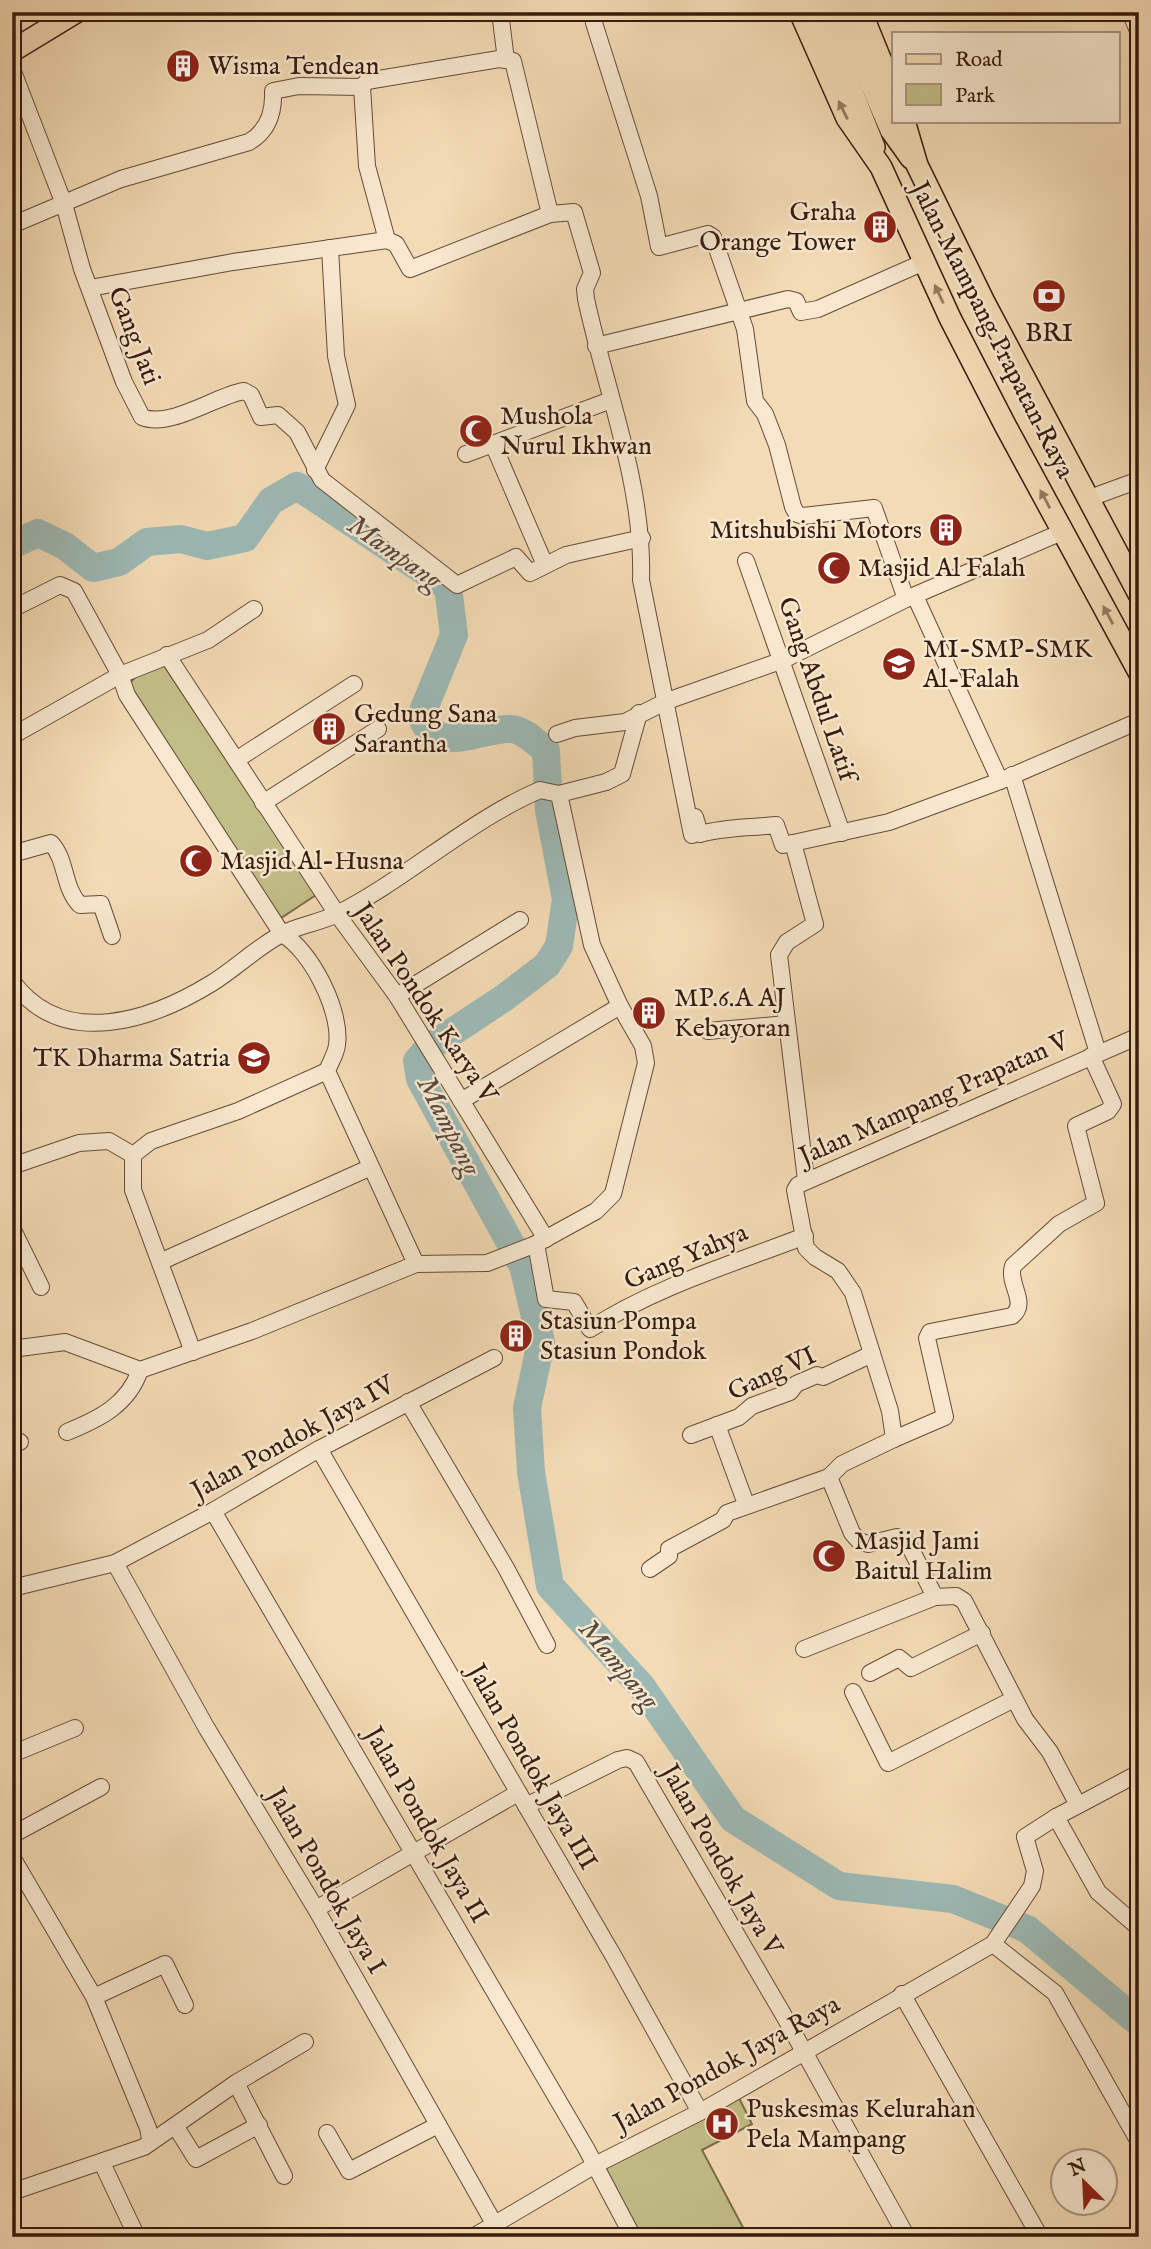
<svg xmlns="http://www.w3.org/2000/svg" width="1151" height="2249" font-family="'IM FELL English',serif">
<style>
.green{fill:#c2be88;stroke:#7c6c4b;stroke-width:2}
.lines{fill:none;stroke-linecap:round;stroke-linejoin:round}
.river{stroke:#9db9b5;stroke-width:28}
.minor-casing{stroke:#664b38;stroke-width:18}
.major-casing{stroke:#371b0e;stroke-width:24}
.minor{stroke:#f7e8cf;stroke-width:16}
.major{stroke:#f3dbb5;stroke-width:21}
.oneway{fill:#957b62}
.labels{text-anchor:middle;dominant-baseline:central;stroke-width:5;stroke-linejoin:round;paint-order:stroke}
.poi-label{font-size:26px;fill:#371b0e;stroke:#f7e8cf;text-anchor:start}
.street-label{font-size:26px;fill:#371b0e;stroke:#f7e8cf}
.water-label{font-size:28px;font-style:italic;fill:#564a40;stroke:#f7e8cf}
</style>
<rect width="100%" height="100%" fill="#f3dbb5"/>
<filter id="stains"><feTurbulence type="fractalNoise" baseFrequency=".00286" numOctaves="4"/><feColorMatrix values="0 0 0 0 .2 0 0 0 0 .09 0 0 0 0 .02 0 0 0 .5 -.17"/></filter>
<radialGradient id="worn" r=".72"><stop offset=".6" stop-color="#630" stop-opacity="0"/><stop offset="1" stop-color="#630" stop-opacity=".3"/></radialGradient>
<g class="green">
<path d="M163,664l153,231 -41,27 -149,-235 15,-16z"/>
<path d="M739,2098l13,26 -50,26 46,87h-106l-38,-71z"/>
</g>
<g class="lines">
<path class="river" d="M12,545l26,-12 27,13 28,22 26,-6 28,-20 34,-3 26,7 38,-8 26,-37 26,-15 151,101 6,48 -33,81c15,40 58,13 88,13 13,-1 28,14 37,22l3,59 17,89 -7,47 -12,19 -43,33 -76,50 -11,13 3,18 103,187 18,76 -14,66 4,64 19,114 92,101 91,132 106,67 114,13 74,30 112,94"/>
<g class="minor-casing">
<g id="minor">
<path d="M500,12l6,48"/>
<path d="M593,12l1,11 55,173 10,51 49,-13 5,3 32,92 10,72 10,13 12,31 16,62 4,7 6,2 71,-8 32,91"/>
<path d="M1130,12l9,21"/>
<path d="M12,69l52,135 18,65 42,113 18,35c28,12 75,-22 102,-26l7,4 10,22 17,-2 19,17 25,48 135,105 59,-28 14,16 36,-18 76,-17"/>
<path d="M362,87l5,79 20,74"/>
<path d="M12,225l109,-46 128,-37c19,-11 25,-30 24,-51l26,-5 63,1 5,-6 132,-22 14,2 37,153"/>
<path d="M90,288l143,-26 154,-22 9,4 14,25 140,-55 24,-2 18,61 -7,16 1,10c20,93 58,185 55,281l51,255"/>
<path d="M596,346l192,-47 8,2 5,11 17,-3 106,-47"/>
<path d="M493,444l52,121"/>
<path d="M466,454l145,-54"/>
<path d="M315,470l32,-65 -11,-49 -6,-108"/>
<path d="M1087,499l52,-19"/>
<path d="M746,561l96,272"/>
<path d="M915,596l85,185"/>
<path d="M12,609l48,-24 14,6 46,84 7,20 155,239c29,16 60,78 55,111 -1,9 -7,18 -10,26l89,193"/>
<path d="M167,655l170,259 60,82 149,243"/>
<path d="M557,734l18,-6 50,-6 42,-21 116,-41 123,-61 156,-67"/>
<path d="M12,736l108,-61 88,-35 46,-31"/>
<path d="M236,760l118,-76"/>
<path d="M1012,775l86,278"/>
<path d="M559,794l47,-12 16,-8 17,-61"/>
<path d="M263,803l115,-74"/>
<path d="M695,817l5,17c26,-7 49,-6 76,-9l7,20 10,-2 96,-21 111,-41 139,-60"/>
<path d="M793,843l22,81 -28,18 -8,13 27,225"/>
<path d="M12,854l39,-11c16,17 12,45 29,62l21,-1 11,32"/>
<path d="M12,981c51,70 140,39 200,2 24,-15 45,-36 70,-49 17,-9 37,-11 55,-20 68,-34 134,-95 203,-124l19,4 33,151 28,61 23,40 3,17 -33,131 -17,17 -60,33 -49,19 -71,1 -164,67 -112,39 -75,-28 -53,7"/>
<path d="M397,996l123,-76"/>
<path d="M708,1031l79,-7"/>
<path d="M461,1101l159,-95"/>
<path d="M133,1155l18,-14 87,-30 89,-40"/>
<path d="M133,1155v35l60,162"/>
<path d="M12,1166l67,-23 30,-2 24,14"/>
<path d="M12,1228l29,59"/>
<path d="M536,1244l10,55 28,3 16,27c65,-42 142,-65 215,-93"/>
<path d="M162,1261l207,-93"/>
<path d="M408,1402l98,166 41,77"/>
<path d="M717,1425l29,79"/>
<path d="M67,1432c32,-13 61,-27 73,-62"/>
<path d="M691,1435l48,-18 13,-11 38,-14 6,-8 21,-9 6,2 49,-23"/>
<path d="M894,1439l51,-22 -18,-79 3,-6 82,-16c17,-13 -5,-32 1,-50l46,-42 37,-21 -20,-77 32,-15 5,-7 -22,-48"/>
<path d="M12,1444l8,-2"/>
<path d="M319,1449l295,508 86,155"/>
<path d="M829,1477l23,56 7,8 9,3 29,-7 5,2 8,8 25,50 21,-1 8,5 61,118 25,33 28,53"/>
<path d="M213,1511l373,637 47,89"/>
<path d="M115,1563l91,164 110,182 179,316"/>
<path d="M650,1569l19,-13v-7l54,-29 4,-7 102,-36 13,-13 52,-25 -4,-28 -37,-118 -15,-22 -23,-14 -9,-9 -11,-58 3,-5 341,-149"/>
<path d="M12,1588l103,-25 98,-52 106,-62 175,-91"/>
<path d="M804,1649l131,-52"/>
<path d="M870,1673l29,-15 12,10 71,-35"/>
<path d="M853,1692l35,71 126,-64"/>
<path d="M12,1754l63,-26"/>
<path d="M526,1806l92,-46 9,-2 9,4 151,259 120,216"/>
<path d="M1056,1817l42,75 41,36"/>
<path d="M12,1835l89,-48"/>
<path d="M12,1857l82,140 54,131 2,11"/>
<path d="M316,1909l202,-116"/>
<path d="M993,1944l62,49 84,149"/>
<path d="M902,1994l138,243"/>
<path d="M94,1997l71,-33 20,41"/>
<path d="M236,2083l48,93"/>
<path d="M176,2127l20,32 63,-34"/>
<path d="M327,2133l22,38 89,-46"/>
<path d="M102,2163l35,74"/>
<path d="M12,2192l132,-45 92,-64 69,-41"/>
<path d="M473,2237l122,-72 105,-53 293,-168 39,-58 3,-15 -10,-34 31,-20 83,-44"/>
</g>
</g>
<g class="major-casing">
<g id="major">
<path d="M800,12l47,106 34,49 69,151 55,107 134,247"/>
<path d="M820,12l54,135"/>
<path d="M840,12l51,118 20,28"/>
<path d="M861,12l33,81"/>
<path d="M12,51l64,-39"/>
<path d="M904,121l13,44 68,139 154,290"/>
</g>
</g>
<use href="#minor" class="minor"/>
<use href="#major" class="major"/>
</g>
<defs><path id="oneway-solid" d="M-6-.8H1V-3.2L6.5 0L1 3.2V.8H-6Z" transform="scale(1.75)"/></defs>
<g class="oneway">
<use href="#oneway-solid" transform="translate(843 110) rotate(-116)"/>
<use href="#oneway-solid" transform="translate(939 294) rotate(-115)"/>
<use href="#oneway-solid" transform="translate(1045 499) rotate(-118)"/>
<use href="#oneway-solid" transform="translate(1108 615) rotate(-118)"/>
</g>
<defs>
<g id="building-disc" transform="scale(1.75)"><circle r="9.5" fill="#8f2418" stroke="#f7e8cf"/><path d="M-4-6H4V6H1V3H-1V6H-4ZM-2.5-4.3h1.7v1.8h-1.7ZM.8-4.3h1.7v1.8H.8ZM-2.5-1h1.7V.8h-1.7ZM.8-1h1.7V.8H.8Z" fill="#fff"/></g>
<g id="bank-disc" transform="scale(1.75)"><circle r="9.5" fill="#8f2418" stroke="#f7e8cf"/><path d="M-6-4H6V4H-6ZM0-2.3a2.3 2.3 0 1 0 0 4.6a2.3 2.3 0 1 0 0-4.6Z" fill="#fff"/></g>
<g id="mosque-disc" transform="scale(1.75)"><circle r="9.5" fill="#8f2418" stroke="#f7e8cf"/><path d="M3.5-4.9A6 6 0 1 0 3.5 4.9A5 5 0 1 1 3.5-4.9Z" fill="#fff"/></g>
<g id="school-disc" transform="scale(1.75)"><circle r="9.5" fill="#8f2418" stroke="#f7e8cf"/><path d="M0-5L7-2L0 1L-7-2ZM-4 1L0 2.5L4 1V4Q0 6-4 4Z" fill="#fff"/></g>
<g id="hospital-disc" transform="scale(1.75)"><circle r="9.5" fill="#8f2418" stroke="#f7e8cf"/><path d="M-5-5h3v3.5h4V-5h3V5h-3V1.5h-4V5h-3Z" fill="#fff"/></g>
</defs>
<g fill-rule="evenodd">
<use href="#building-disc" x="183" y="66"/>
<use href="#building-disc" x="880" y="227"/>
<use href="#bank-disc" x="1049" y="296"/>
<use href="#mosque-disc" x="476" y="431"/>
<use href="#building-disc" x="946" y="530"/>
<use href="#mosque-disc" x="834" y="568"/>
<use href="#school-disc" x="899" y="664"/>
<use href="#building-disc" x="329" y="729"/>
<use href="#mosque-disc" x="196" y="861"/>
<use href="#building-disc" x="649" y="1013"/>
<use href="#school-disc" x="254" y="1058"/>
<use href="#building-disc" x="516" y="1336"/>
<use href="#mosque-disc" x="829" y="1556"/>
<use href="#hospital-disc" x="722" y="2124"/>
</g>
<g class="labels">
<g class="poi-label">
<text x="208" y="66">Wisma Tendean</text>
<text x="856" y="212" text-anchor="end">Graha<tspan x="856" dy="30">Orange Tower</tspan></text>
<text x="1049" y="333" text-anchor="middle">BRI</text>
<text x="500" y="416">Mushola<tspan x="500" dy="30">Nurul Ikhwan</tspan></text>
<text x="922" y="530" text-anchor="end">Mitshubishi Motors</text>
<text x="858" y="568">Masjid Al Falah</text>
<text x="923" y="649">MI-SMP-SMK<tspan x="923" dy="30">Al-Falah</tspan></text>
<text x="354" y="714">Gedung Sana<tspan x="354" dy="30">Sarantha</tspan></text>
<text x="220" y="861">Masjid Al-Husna</text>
<text x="674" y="998">MP.6.A AJ<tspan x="674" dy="30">Kebayoran</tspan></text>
<text x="230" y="1058" text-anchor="end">TK Dharma Satria</text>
<text x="540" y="1321">Stasiun Pompa<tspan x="540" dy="30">Stasiun Pondok</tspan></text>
<text x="854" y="1541">Masjid Jami<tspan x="854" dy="30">Baitul Halim</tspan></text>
<text x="746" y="2109">Puskesmas Kelurahan<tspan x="746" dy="30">Pela Mampang</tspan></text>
</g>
<g class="street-label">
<text transform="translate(992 330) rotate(63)">Jalan Mampang Prapatan Raya</text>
<text transform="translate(134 336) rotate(69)">Gang Jati</text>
<text transform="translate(817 689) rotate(71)">Gang Abdul Latif</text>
<text transform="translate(425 1003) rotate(56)">Jalan Pondok Karya V</text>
<text transform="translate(934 1099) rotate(-24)">Jalan Mampang Prapatan V</text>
<text transform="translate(686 1257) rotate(-23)">Gang Yahya</text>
<text transform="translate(772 1374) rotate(-25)">Gang VI</text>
<text transform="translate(293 1438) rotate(-29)">Jalan Pondok Jaya IV</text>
<text transform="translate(532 1767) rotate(60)">Jalan Pondok Jaya III</text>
<text transform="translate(426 1825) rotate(60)">Jalan Pondok Jaya II</text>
<text transform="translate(721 1860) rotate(60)">Jalan Pondok Jaya V</text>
<text transform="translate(326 1881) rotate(60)">Jalan Pondok Jaya I</text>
<text transform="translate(727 2064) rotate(-29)">Jalan Pondok Jaya Raya</text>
</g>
<g class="water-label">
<text transform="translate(394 553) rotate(35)">Mampang</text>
<text transform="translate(448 1126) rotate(63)">Mampang</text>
<text transform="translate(618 1665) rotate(50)">Mampang</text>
</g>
</g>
<rect width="1151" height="2249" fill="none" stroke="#f3dbb5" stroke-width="42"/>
<rect x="14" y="14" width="1123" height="2221" fill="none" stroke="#371b0e" stroke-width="3.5"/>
<rect x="21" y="21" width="1109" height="2207" fill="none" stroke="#371b0e" stroke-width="2"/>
<rect x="892" y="32" width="228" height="91" fill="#f7e8cf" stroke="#aa9682" stroke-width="2"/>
<rect x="906" y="54" width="35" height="10" fill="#f3dbb5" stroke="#aa9682" stroke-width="2"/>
<text x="955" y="66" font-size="21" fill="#371b0e">Road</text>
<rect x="906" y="84" width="35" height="21" fill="#c2be88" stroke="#aa9682" stroke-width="2"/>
<text x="955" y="102" font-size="21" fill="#371b0e">Park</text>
<g transform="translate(1084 2182) rotate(336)"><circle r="33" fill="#f7e8cf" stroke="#aa9682" stroke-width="2"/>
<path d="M0-5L12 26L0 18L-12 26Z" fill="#8f2418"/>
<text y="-10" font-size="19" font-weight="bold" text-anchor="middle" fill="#371b0e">N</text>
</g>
<rect width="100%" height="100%" filter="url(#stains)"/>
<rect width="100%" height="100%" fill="url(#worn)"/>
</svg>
